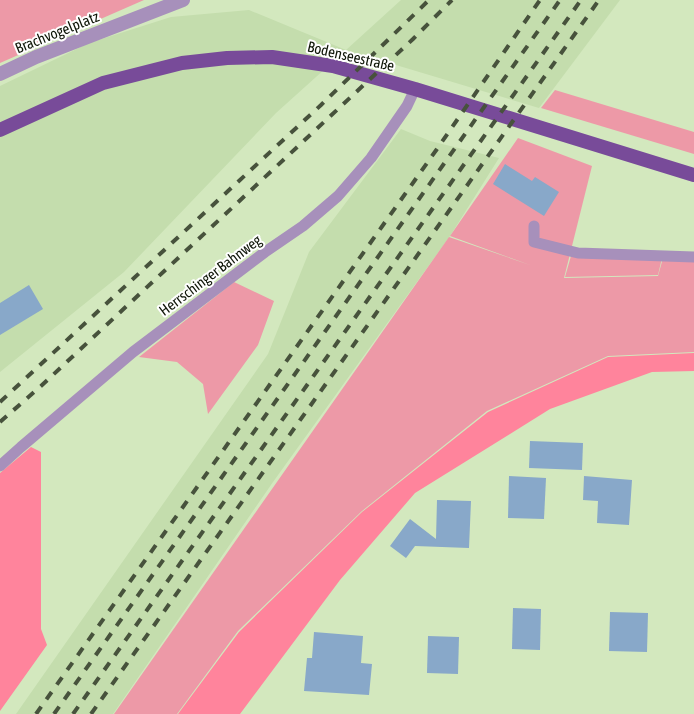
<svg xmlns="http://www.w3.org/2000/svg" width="694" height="714" font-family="'Asap Condensed',sans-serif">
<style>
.built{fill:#c4ddad}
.green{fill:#ed99a7}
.forest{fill:#ff849c}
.building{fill:#88a8c9}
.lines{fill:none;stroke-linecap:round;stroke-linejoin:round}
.service{stroke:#a790bb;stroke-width:11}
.minor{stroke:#a790bb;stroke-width:14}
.primary{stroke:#784b99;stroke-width:14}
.rail{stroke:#47523c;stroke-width:4;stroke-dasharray:9 9;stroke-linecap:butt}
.labels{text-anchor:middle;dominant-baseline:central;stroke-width:4;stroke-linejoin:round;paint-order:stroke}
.street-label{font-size:15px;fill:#0e1507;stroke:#fff}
</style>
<rect width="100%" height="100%" fill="#d3e8be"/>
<g class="built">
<path d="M401,0h219l-81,108 -193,-58 -70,63 -152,159 -124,100v-286l89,-43 82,-26 78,-7 97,40z"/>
<path d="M401,129l29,12 69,17 -49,78 -177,246 -160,232h-97l252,-360 41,-102z"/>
</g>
<g class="green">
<path d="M0,0h144l-144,63z"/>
<path d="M555,90l139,42v22l-153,-46z"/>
<path d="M518,138l74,28 -28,112 94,-2 5,-18 31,1v93l-86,4 -121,55 -125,100 -124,120 -61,83h-63l335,-477 81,28 -80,-29z"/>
<path d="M571,256l91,2 -4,17 -93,2z"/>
<path d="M234,282l40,19 -16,44 -50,69 -5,-30 -26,-22 -38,-5z"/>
</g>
<g class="forest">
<path d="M694,353v18l-42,1 -102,37 -135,84 -75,87 -100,134h-62l61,-82 123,-120 126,-100 120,-55z"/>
<path d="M31,447l10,5v177l6,16 -47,66v-238z"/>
</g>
<g class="building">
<path d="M505,164l27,17 3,-4 24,15 -15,24 -51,-32z"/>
<path d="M29,285l14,24 -43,26v-32z"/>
<path d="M530,441l53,2 -1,27 -53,-2z"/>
<path d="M509,476l37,2 -2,41 -36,-1z"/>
<path d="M584,476l48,4 -3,45 -32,-2 1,-22 -15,-1z"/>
<path d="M437,500l34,1 -2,47 -54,-2 -9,12 -16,-12 20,-27 26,20z"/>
<path d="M513,608l28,1 -1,41 -28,-1z"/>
<path d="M610,612l38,1 -1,39 -38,-1z"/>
<path d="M314,632l49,4 -2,27 11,1 -3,31 -65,-4 3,-33h5z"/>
<path d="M428,636l31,1 -1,37 -31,-1z"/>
</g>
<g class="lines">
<g class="service">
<path d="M534,226v16l44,11 116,4"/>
<path d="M0,466l21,-19 112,-95 132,-100 38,-26 35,-30 33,-38 36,-52 8,-17"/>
</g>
<path class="minor" d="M0,74l36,-17 147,-57"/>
<path class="primary" d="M0,130l103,-47 79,-20 45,-5 45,-1 61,9 82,23 279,86"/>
<g class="rail">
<path d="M0,402l321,-297 108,-105"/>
<path d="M0,422l41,-36 372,-347 39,-39"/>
<path d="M36,714l401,-565 103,-149"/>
<path d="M54,714l506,-714"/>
<path d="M73,714l508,-714"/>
<path d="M91,714l508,-714"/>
</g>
</g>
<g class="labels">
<g class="street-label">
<text transform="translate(57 32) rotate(-22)">Brachvogelplatz</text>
<text transform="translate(351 56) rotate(13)">Bodenseestraße</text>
<text transform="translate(210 275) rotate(-37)">Herrschinger Bahnweg</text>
</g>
</g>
</svg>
